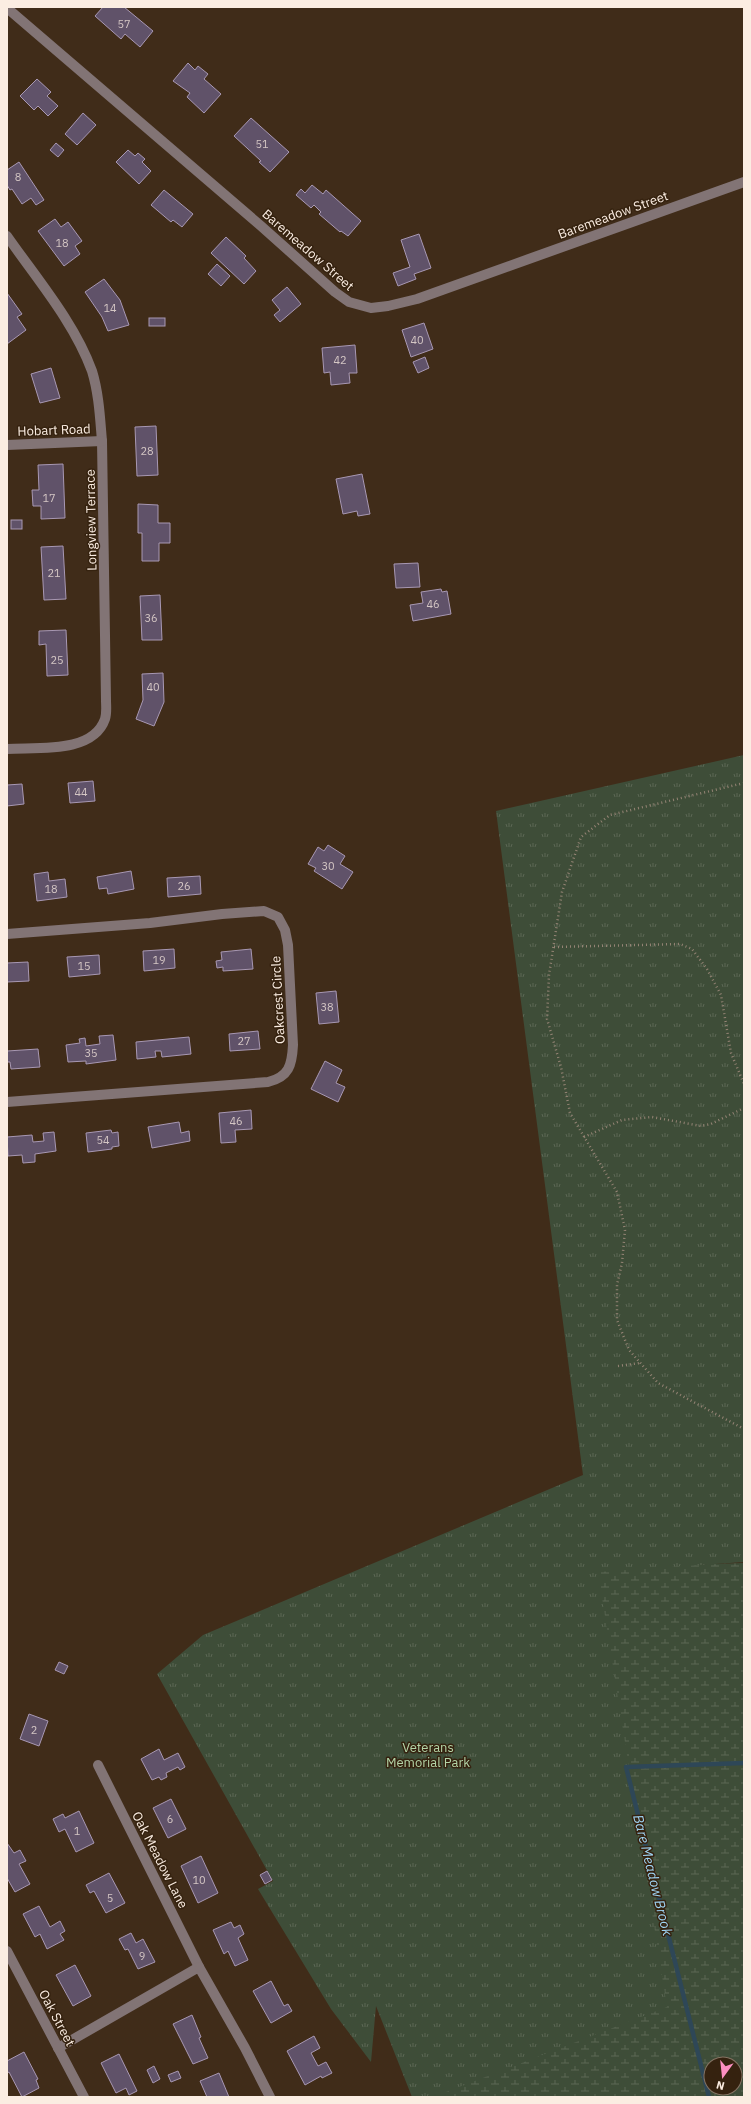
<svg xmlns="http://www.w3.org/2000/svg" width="751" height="2104" font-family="'IBM Plex Sans',sans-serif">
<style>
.wetland{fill:url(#wetland-marsh);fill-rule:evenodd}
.park{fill:url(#park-tufts)}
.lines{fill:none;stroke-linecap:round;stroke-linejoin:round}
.stream{stroke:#2e4757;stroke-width:4.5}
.building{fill:#605269;stroke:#a898b3}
.path{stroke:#958475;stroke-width:2.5;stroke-dasharray:1 3;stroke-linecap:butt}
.minor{stroke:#827475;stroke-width:10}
.labels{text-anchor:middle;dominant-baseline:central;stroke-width:3;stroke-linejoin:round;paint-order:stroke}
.number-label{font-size:11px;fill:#d4c6c4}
.street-label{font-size:13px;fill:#fbede2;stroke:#35220f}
.park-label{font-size:13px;fill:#b4d5a8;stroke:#35220f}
.water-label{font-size:14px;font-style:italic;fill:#9ed3f3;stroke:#35220f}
</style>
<defs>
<pattern id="wetland-marsh" width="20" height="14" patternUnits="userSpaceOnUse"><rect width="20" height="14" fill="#3e4d38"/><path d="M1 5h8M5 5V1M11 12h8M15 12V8" fill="none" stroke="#5b6754"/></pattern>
<pattern id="park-tufts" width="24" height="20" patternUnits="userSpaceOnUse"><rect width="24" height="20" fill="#3e4d38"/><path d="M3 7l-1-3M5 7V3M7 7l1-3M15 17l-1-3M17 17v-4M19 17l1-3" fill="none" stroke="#5b6754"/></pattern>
</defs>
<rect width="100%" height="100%" fill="#402c19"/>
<path class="wetland" d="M744,1563v534h-313l-44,-403 215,-127zM711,2064h24v24h-24z"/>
<path class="park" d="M744,755v807l-146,10 69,435 -234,90h-21l-36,-91 -5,56 -40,-53 -73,-120 15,-8 -116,-207 46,-39 380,-160 -87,-664z"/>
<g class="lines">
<path class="stream" d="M709,2097l-83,-330 118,-4"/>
</g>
<g class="building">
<path d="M103,7h21l29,24 -13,16 -15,-13 -4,5 -26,-23z"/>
<path d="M188,63l7,7 3,-4 10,8 -4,5 17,15 -17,19 -17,-16 3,-4 -17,-12z"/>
<path d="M37,79l14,13 -4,4 11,10 -10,10 -10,-10 -4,4 -14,-14z"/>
<path d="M83,113l13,12 -19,20 -12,-11z"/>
<path d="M251,118l38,34 -19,20 -11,-10 2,-1 -27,-25z"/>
<path d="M56,143l8,7 -6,7 -8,-7z"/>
<path d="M128,150l7,6 3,-3 7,6 -3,3 9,9 -12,13 -23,-22z"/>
<path d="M19,162l25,38 -8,5 -5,-7 -9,6 -10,-15 -2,1 -3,-5v-15z"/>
<path d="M312,185l11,9 3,-4 35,31 -13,15 -7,-5 -1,1 -21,-18 2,-2 -7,-7 -3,3 -15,-13 5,-6 4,4z"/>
<path d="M164,190l29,24 -11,13 -9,-7 -2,2 -20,-17z"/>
<path d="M55,219l6,8 7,-5 14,19 -7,5 5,8 -16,12 -26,-35z"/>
<path d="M419,234l12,34 -17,6 2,5 -18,7 -5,-13 17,-6 -9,-27z"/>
<path d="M226,237l20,19 -2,2 12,13 -12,13 -33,-31z"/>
<path d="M217,264l13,12 -9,10 -13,-12z"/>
<path d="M104,279l16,21 9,25 -21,6 -6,-14 -17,-25z"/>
<path d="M287,287l14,17 -21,18 -6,-7 6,-5 -8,-10z"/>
<path d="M7,293l15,21 -5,3 9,13 -19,14z"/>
<rect x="149" y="318" width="16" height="8"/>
<path d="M424,323l9,26 -22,8 -9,-27z"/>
<path d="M355,345l2,28h-8l1,10 -19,2 -1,-13 -6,1 -2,-25z"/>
<path d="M425,357l4,11 -11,5 -5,-11z"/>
<path d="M51,368l9,30 -20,5 -9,-29z"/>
<path d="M156,426l2,49 -21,1 -2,-49z"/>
<path d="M63,464l2,54 -24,1v-13h-8l-1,-16h7l-1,-25z"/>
<path d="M362,474l8,40 -12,2 -1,-5 -14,3 -7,-35z"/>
<path d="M138,504l20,1v18h12v20h-11v18h-17v-28h-4z"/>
<rect x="11" y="520" width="11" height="9"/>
<path d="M63,546l3,53 -22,1 -3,-53z"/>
<path d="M418,563l2,24 -24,1 -2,-24z"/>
<path d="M441,589l1,3 5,-1 4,23 -38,7 -3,-16 13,-2 -2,-11z"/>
<path d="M160,595l2,45h-20l-2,-44z"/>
<path d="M66,630l2,45 -21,1 -1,-32 -7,1v-14z"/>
<path d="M163,673l1,29 -10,24 -18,-7 7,-19 -1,-26z"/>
<path d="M93,781l2,20 -25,2 -2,-20z"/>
<path d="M22,784l2,20 -17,2v-21z"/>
<path d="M328,845l17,11 -5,8 13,8 -11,17 -28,-18 2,-3 -8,-4 10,-17 6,4z"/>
<path d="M131,871l3,18 -26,5 -1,-6 -8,1 -2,-12z"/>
<path d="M48,872l1,9 16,-2 2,18 -30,4 -3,-27z"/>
<path d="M200,876l1,18 -33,3 -1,-19z"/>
<path d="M174,949l1,19 -31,3 -1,-20z"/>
<path d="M251,949l2,20 -30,2v-4l-6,1 -1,-7 6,-1 -1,-8z"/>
<path d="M99,955l1,19 -31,3 -2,-20z"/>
<path d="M28,962l1,19 -22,1v-19z"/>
<path d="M336,991l3,31 -20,2 -3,-31z"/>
<path d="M258,1031l2,18 -30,2 -1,-17z"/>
<path d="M113,1035l3,25 -30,4v-3l-18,1 -2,-17 14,-2 -1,-4 6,-1 1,8 14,-2 -1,-8z"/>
<path d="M189,1037l2,17 -29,3 -1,-6h-6l1,6 -19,2 -1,-17z"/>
<path d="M38,1049l2,18 -29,2 -1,-7h-3v-11z"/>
<path d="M325,1061l17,9 -6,13 9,4 -7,15 -27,-13z"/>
<path d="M251,1110l1,19 -17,1 1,12 -15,1 -2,-30z"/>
<path d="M179,1122l2,11 8,-2 1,10 -38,7 -4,-21z"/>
<path d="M111,1130l1,3 6,-1 1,14 -7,1v2l-24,3 -2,-19z"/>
<path d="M54,1132l2,19 -21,3v8l-12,1 -1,-8 -14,1 -1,-19 25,-2 1,7 11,-1 -1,-8z"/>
<path d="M59,1662l9,4 -4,8 -9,-4z"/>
<path d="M29,1714l19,7 -9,25 -19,-7z"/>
<path d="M159,1749l5,11 14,-7 7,14 -5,3 -2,-3 -12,6 1,4 -6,3 -2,-3 -7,3 -11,-21z"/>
<path d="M171,1799l15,30 -18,9 -15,-30z"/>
<path d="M79,1811l15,32 -18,9 -11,-23 -6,3 -6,-13 10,-5 2,4z"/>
<path d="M7,1843l7,10 6,-3 6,11 -7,3 11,20 -15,8 -8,-14z"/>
<path d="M201,1856l17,37 -20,10 -17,-37z"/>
<path d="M267,1871l5,9 -7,4 -5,-9z"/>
<path d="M109,1873l16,30 -19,10 -12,-22 -4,2 -4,-8z"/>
<path d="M39,1906l11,21 10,-6 5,10 -5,3 4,6 -17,9 -7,-15 -5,3 -12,-23z"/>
<path d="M231,1922l3,6 6,-3 4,9 -6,4 10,22 -13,6 -7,-15 -4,3 -11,-24z"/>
<path d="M131,1933l5,10 7,-4 12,23 -17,7 -10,-20 -3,1 -6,-11z"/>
<path d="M75,1965l16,31 -18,10 -17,-31z"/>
<path d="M271,1981l13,25 4,-2 4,7 -21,12 -18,-32z"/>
<path d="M192,2015l9,22 -2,1 9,20 -15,6 -20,-40z"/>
<path d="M314,2036l6,12 -9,5 7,13 8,-4 6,11 -10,5 -1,-2 -16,9 -18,-34z"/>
<path d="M24,2052l14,27 -2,1 3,8 -17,9 -13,-25 -2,1v-12z"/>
<path d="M119,2054l18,37 -8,4 -3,-7 -10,5 -15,-30z"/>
<path d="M154,2066l6,13 -7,4 -6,-13z"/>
<path d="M178,2071l3,7 -10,4 -3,-7z"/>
<path d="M219,2073l10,24h-22l-7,-16z"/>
</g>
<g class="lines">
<g class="path">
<path d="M744,783l-134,32 -29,22 -19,55 -13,83 -2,44 14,48 9,46 47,79 8,38 -3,33 -5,22v35l12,30 29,33 86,46"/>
<path d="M554,947l126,-3 12,5 15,20 14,26 10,58 13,31"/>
<path d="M584,1137l38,-17 30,-3 49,9 10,-2 33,-16"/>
<path d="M618,1366l22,-3"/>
</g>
<g class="minor">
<path d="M7,8l254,218 74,66 14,10 22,6 17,-2 29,-7 327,-117"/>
<path d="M7,236c30,43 67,86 85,135 7,23 8,47 10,70l4,259c0,6 1,13 -1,19 -12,35 -68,28 -98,30"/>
<path d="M7,445l95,-4"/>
<path d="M7,934l143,-11 72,-9 42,-3 14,6 7,13 3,15 5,100c-1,20 -4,32 -25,37l-261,20"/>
<path d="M98,1765l101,202"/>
<path d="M7,1951l77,146"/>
<path d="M58,2048l141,-81 46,81 25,49"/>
</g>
</g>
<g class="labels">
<g class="number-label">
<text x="124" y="24">57</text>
<text x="262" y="144">51</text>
<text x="18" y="177">8</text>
<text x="62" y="243">18</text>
<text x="110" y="308">14</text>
<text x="417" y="340">40</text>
<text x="340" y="360">42</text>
<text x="147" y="451">28</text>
<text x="49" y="498">17</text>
<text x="54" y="573">21</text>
<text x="433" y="604">46</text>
<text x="151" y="618">36</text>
<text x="57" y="660">25</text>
<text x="153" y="687">40</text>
<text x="81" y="792">44</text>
<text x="328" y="866">30</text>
<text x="184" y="886">26</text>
<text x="51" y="889">18</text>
<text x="159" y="960">19</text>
<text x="84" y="966">15</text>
<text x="327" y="1007">38</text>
<text x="244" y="1041">27</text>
<text x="91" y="1053">35</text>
<text x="236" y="1121">46</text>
<text x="103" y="1140">54</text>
<text x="34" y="1730">2</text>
<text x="170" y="1819">6</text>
<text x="77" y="1831">1</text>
<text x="199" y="1880">10</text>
<text x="110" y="1898">5</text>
<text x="142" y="1956">9</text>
</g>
<g class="street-label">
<text transform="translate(613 215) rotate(-20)">Baremeadow Street</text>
<text transform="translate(308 250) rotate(41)">Baremeadow Street</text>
<text transform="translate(54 430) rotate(-2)">Hobart Road</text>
<text transform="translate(91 520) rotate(-91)">Longview Terrace</text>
<text transform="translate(278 1000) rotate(-93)">Oakcrest Circle</text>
<text transform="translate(160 1860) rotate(63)">Oak Meadow Lane</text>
<text transform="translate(57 2018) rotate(62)">Oak Street</text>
</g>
<g class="park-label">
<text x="428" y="1747">Veterans<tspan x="428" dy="15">Memorial Park</tspan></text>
</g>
<g class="water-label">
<text transform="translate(653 1875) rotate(76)">Bare Meadow Brook</text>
</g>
</g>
<rect width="751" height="2104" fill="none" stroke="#fbede2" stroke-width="16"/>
<g transform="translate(723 2076) rotate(195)"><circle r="19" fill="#35220f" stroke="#847363"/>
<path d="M0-3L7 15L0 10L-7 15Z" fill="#fc8fc1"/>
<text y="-6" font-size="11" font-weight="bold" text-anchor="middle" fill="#fbede2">N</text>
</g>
</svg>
